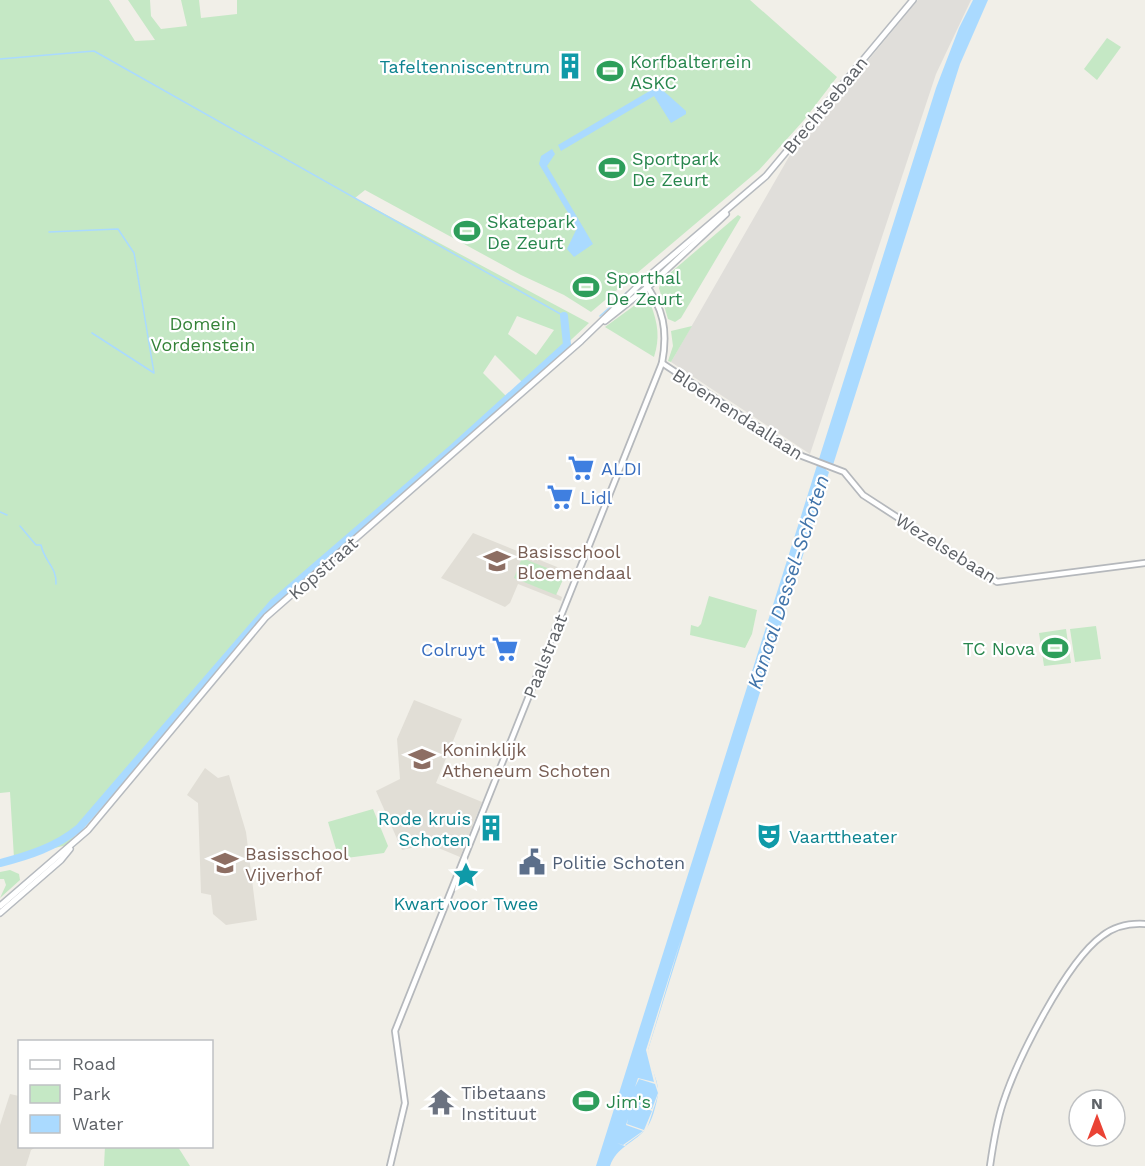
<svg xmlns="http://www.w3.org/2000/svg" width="1145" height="1166" font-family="'Work Sans',sans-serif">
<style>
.industrial{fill:#e0deda}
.education{fill:#e1ded6}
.green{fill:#c5e8c5;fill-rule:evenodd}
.water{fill:#aadaff}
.pier{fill:#f1efe8}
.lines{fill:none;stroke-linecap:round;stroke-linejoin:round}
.stream{stroke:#aadaff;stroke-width:1.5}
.river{stroke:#aadaff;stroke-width:8}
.tertiary-casing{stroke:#b5b8bc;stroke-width:8}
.secondary-casing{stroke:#b6babf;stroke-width:8}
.tertiary{stroke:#fff;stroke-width:4.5}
.secondary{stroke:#fff;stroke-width:5}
.labels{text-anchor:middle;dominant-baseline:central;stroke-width:4.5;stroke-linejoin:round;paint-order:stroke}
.leisure-label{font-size:18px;fill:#27864d;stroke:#fff;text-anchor:start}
.culture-label{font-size:18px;fill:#0d838f;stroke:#fff;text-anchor:end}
.street-label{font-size:18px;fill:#5f6368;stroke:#fff}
.park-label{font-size:18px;fill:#348238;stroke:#fff}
.shop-label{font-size:18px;fill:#366cbe;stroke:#fff;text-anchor:start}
.education-label{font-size:18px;fill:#785e54;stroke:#fff;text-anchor:start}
.service-label{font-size:18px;fill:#4e5e75;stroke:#fff;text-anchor:start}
.worship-label{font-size:18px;fill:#5b616d;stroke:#fff;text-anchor:start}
.water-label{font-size:20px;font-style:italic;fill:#4174aa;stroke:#fff}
</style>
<rect width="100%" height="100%" fill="#f1efe8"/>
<path class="industrial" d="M918,0h53l-35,74 -126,380 -139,-92 119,-207z"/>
<g class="education">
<path d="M473,533l99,40 -2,4 -5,-2 -9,19 6,3 -1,4 -43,-17 -8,19 -5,4 -64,-29z"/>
<path d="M414,700l48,19 -26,64 46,19 -22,55 -31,-13 -27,6 -26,-59 24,-12 -3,-40z"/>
<path d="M205,768l13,10 11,-3 17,57 11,88 -31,5 -13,-11 -2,-19 -10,-2 -3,-90 -11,-8z"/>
<path d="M10,1094l9,2 1,50 16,1 -5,3 -5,16h-26v-41z"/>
</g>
<g class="green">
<path d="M0,0h109l26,41 20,-1 -27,-40h22l1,16 10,13 26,-3 -6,-26h18l2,18 36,-4v-14h513l87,77 -33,43 -45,50 -168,142 -27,-17 -43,-20 -156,-85 -10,8 234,125 -65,61 -29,-29 -12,18 25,25 -234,206 -207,241 -53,13 -4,-66 -10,1zM517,316l37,14 -18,25 -28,-21z"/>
<path d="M1107,38l14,9 -24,33 -13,-11z"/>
<path d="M738,215l3,2 -60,101 -6,4 -7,-3 -9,-31 3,-8z"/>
<path d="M642,300l9,5c7,19 9,33 3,52l-49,-30z"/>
<path d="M692,326l-21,36 -3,-1 5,-15 -2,-15z"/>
<path d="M522,558l43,17 -9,20 -42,-17z"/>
<path d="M709,596l48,14 -5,24 -7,14 -55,-13 1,-10 7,2 3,-3z"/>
<path d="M1096,626l5,33 -26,3 -5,-33z"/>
<path d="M1066,629l5,34 -27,3 -5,-33z"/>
<path d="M373,809l15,37 -4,7 -45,6 -11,-37z"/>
<path d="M10,870l9,4 1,6 -20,18 6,-13 -2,-6h-4v-7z"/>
<path d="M105,1146l73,1 12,19h-86z"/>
</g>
<g class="water">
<path d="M973,0h15l-28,64 -127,401h-5l-2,5 3,2 -181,578c0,15 12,31 10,45 -2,10 -6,28 -13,35 -13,14 -28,17 -35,36h-14l340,-1078 23,-60z"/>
<path d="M658,86l28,25v3l-15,9 -17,-27 -93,55 -3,-6z"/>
<path d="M552,149l3,5 -8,12 46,78 -19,13 -7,-8 10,-21 -38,-64 2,-8z"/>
</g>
<path class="pier" d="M682,936l-34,114 11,42 -12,37 -22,16 2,2 -10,-4 6,2 20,-14 -17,-6 2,-6 -1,5 17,6 8,-19 -21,-9 21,7 6,-16 -3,-9 -16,-5 -4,8 3,-9 16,4 -8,-32z"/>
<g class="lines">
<g class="stream">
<path d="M0,59l94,-8 470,265"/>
<path d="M49,232l69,-3 16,24 20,120 -62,-40"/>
<path d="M600,316l27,-24"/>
<path d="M0,512l7,3"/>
<path d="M20,526l16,19h5c3,16 16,22 15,39"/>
</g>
<path class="river" d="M0,863c28,-7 56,-16 79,-35l194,-225 180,-155 114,-103 -3,-29"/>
<g class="tertiary-casing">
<g id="tertiary">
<path d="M662,363l140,93 42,16 19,23 134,87 148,-19"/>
<path d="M390,1166l15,-63 -10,-72 267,-668c6,-32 2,-55 -19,-82"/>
<path d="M990,1166c3,-21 6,-42 13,-63 14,-43 63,-141 99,-167 13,-10 27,-13 43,-12"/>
</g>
</g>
<g class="secondary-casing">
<g id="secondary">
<path d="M605,321l43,-34 78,-73"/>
<path d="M0,906l88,-76 178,-213 315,-276 62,-60 123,-105 147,-176"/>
<path d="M0,913l61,-53 9,-11"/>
</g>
</g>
<use href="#tertiary" class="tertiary"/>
<use href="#secondary" class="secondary"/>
</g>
<defs>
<g id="building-bare" transform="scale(2.07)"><path d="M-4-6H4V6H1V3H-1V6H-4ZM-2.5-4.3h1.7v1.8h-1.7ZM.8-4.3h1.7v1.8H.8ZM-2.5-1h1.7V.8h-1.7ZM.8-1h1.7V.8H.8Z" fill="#0f9aa8" stroke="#fff" stroke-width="2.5" paint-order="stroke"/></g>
<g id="stadium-bare" transform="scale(2.07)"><path d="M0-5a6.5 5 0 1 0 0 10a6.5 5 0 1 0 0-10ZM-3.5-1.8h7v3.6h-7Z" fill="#2e9e5b" stroke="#fff" stroke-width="2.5" paint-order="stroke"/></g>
<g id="supermarket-bare" transform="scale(2.07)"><path d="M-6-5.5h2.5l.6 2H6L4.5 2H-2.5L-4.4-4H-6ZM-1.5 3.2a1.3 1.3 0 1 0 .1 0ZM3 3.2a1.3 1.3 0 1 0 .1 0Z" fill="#3f7fe0" stroke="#fff" stroke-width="2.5" paint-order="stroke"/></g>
<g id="school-bare" transform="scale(2.07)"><path d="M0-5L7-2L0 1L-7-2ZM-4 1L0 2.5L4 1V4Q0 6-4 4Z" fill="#8d6e63" stroke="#fff" stroke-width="2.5" paint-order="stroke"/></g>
<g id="theatre-bare" transform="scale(2.07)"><path d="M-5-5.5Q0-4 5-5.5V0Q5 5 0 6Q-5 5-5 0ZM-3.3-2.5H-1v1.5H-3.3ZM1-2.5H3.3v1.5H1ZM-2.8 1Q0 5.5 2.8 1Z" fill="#0f9aa8" stroke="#fff" stroke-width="2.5" paint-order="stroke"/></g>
<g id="civic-bare" transform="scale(2.07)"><path d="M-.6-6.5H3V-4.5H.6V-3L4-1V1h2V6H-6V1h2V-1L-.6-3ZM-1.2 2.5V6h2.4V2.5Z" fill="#5c6f8a" stroke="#fff" stroke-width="2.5" paint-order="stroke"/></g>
<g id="sight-bare" transform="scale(2.07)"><path d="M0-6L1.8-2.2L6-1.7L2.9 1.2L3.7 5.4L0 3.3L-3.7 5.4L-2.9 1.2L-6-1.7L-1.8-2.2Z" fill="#0f9aa8" stroke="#fff" stroke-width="2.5" paint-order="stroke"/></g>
<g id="temple-bare" transform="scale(2.07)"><path d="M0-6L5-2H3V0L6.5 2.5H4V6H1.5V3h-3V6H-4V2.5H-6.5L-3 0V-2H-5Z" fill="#6b7280" stroke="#fff" stroke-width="2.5" paint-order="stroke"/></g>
</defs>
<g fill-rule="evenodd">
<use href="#building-bare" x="570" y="66"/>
<use href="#stadium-bare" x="610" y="71"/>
<use href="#stadium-bare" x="612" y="168"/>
<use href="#stadium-bare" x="467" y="231"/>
<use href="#stadium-bare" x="586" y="287"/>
<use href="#supermarket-bare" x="581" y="468"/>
<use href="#supermarket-bare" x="560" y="497"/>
<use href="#school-bare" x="497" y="561"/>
<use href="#stadium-bare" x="1055" y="648"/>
<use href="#supermarket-bare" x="505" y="649"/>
<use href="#school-bare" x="422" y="759"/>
<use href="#building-bare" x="491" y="828"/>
<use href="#theatre-bare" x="769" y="836"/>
<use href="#civic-bare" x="532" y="862"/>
<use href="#school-bare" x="225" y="863"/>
<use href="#sight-bare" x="466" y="875"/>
<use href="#stadium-bare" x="586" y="1101"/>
<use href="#temple-bare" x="441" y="1102"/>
</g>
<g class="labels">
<g class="leisure-label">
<text x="630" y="61">Korfbalterrein<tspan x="630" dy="21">ASKC</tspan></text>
<text x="632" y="158">Sportpark<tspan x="632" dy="21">De Zeurt</tspan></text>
<text x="487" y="221">Skatepark<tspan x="487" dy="21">De Zeurt</tspan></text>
<text x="606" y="277">Sporthal<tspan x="606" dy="21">De Zeurt</tspan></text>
<text x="1035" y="648" text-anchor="end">TC Nova</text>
<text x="606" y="1101">Jim's</text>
</g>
<g class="culture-label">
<text x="550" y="66">Tafeltenniscentrum</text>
<text x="471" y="818">Rode kruis<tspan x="471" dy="21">Schoten</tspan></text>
<text x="789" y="836" text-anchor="start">Vaarttheater</text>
<text x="466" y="903" text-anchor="middle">Kwart voor Twee</text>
</g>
<g class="street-label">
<text transform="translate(825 105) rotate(-50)">Brechtsebaan</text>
<text transform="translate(738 414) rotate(33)">Bloemendaallaan</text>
<text transform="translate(946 548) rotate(32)">Wezelsebaan</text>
<text transform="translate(323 568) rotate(-41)">Kopstraat</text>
<text transform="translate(545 656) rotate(-68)">Paalstraat</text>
</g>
<g class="park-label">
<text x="203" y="323">Domein<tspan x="203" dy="21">Vordenstein</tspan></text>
</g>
<g class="shop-label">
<text x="601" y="468">ALDI</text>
<text x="580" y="497">Lidl</text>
<text x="485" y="649" text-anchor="end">Colruyt</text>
</g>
<g class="education-label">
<text x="517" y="551">Basisschool<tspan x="517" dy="21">Bloemendaal</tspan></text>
<text x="442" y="749">Koninklijk<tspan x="442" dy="21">Atheneum Schoten</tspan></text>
<text x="245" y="853">Basisschool<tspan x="245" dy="21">Vijverhof</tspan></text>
</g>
<g class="service-label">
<text x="552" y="862">Politie Schoten</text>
</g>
<g class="worship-label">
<text x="461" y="1092">Tibetaans<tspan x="461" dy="21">Instituut</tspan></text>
</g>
<g class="water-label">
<text transform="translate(788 582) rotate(-72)">Kanaal Dessel-Schoten</text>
</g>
</g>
<rect x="18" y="1040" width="195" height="108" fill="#ffffff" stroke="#bfc1c3" stroke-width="1.5"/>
<rect x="30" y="1060" width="30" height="9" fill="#ffffff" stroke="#bfc1c3" stroke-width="1.5"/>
<text x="72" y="1070" font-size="18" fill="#5f6368">Road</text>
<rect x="30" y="1085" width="30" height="18" fill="#c5e8c5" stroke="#bfc1c3" stroke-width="1.5"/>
<text x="72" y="1100" font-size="18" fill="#5f6368">Park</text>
<rect x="30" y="1115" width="30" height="18" fill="#aadaff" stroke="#bfc1c3" stroke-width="1.5"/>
<text x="72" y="1130" font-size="18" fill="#5f6368">Water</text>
<g transform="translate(1097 1118)"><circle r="28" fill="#ffffff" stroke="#bfc1c3" stroke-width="1.5"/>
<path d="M0-4.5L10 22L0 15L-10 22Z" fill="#ea4335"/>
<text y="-9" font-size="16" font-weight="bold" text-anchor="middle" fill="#5f6368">N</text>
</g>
</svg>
